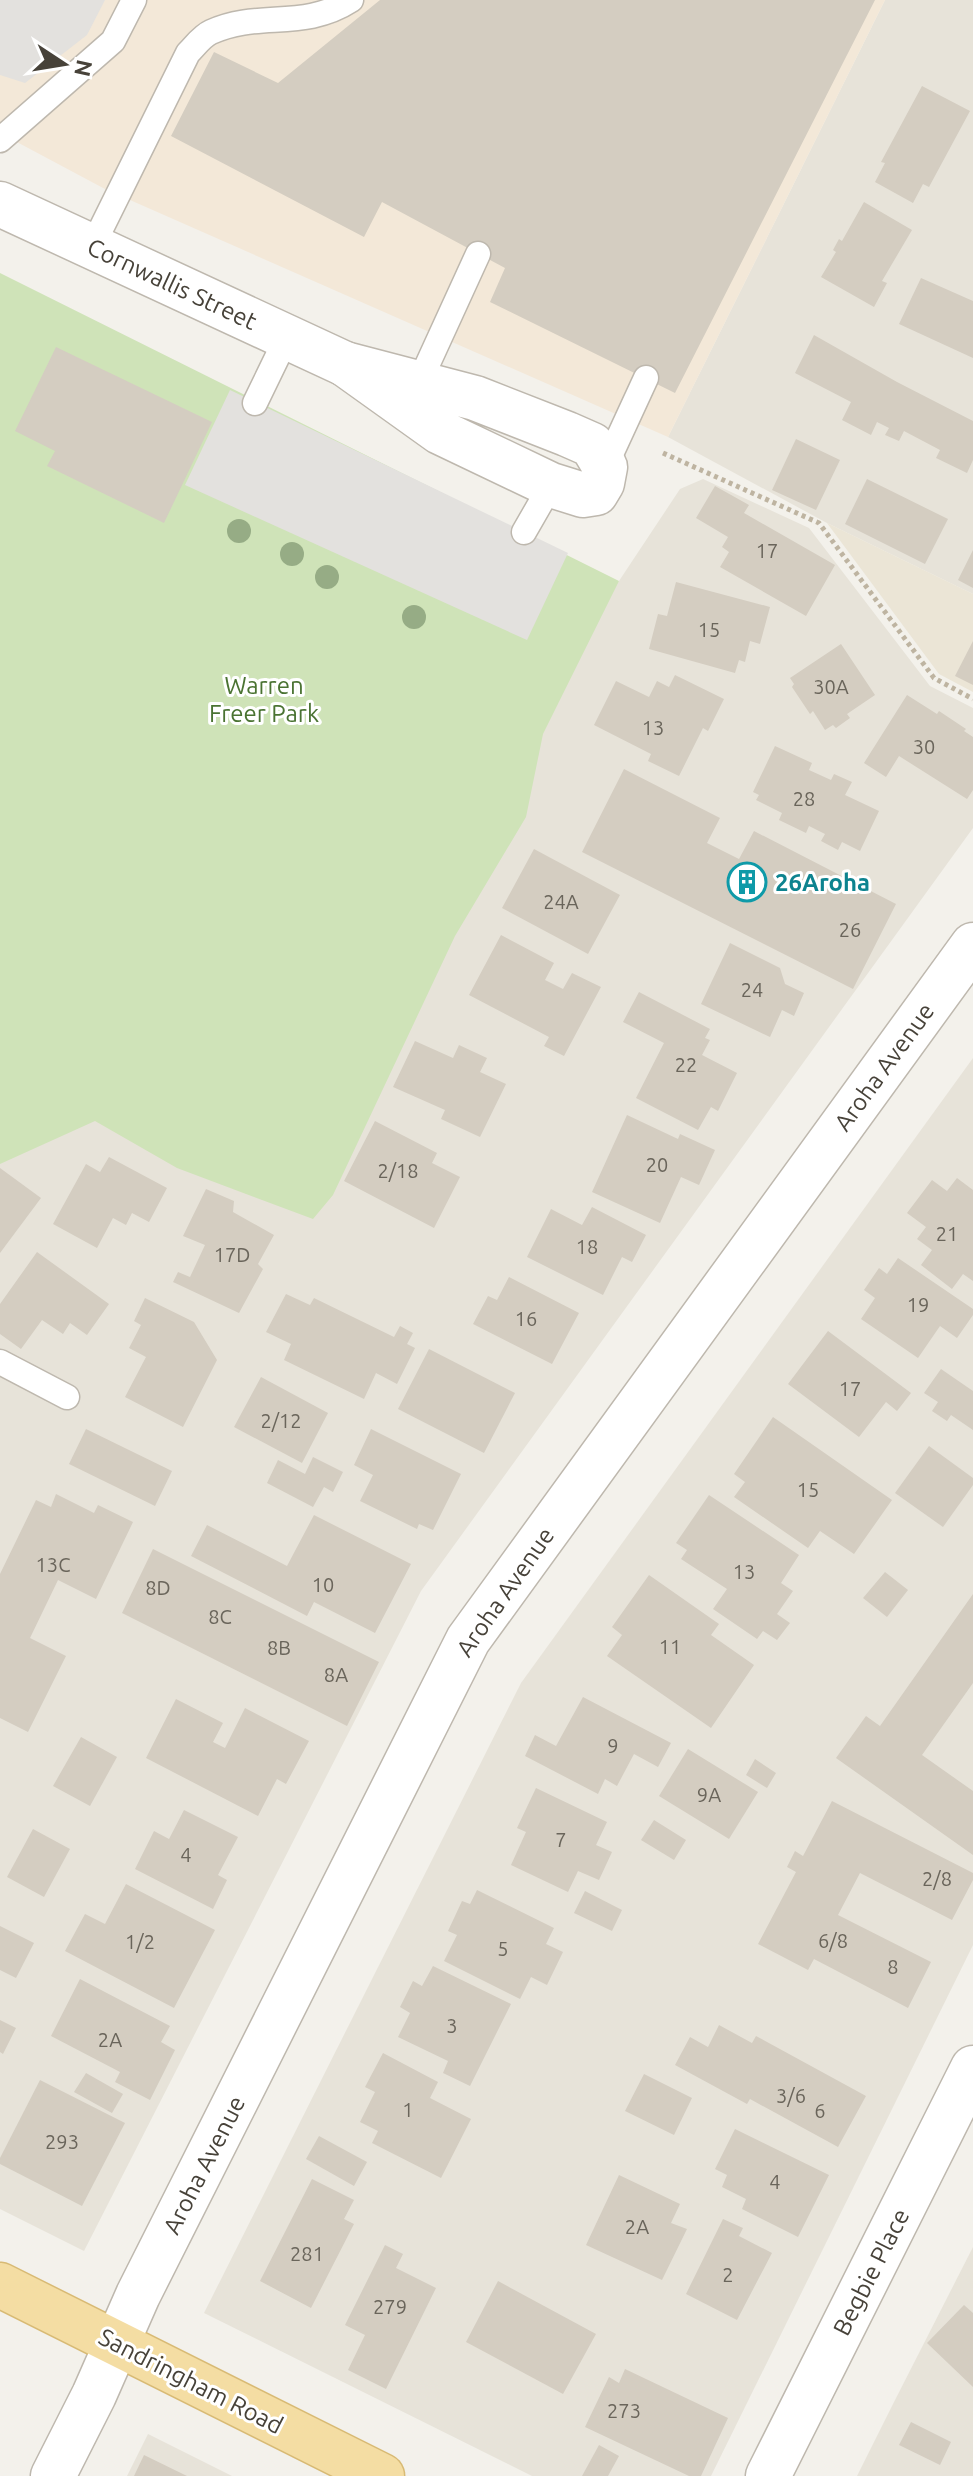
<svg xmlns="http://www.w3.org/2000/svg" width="973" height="2476" font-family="Ubuntu,sans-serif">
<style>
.residential{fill:#e7e3d9}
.commercial{fill:#f3e8d8}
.education{fill:#ebe5d6}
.green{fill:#cfe3b8}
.parking{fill:#e3e1de}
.building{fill:#d4cdc1}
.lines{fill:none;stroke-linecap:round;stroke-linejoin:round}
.lane-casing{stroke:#beb8ae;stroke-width:27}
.street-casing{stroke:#beb8ae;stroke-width:47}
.primary-casing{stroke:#d8ba74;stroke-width:47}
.path{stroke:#beb4a1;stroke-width:5;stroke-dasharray:4 4;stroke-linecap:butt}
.lane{stroke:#fff;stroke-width:24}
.street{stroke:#fff;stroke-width:44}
.primary{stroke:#f4dda3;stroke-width:44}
.tree{fill:#96ac85}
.labels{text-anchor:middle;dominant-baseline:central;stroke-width:6;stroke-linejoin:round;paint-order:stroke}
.number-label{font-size:20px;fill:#6a655b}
.street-label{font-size:24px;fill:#474239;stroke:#fff}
.park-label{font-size:24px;fill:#4a7332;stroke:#fff}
.culture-label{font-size:24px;font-weight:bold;fill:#0d838f;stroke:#fff;text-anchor:start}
</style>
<rect width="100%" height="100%" fill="#f3f1eb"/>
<g class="residential">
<path d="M885,0h88v594l-146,-71 -159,-86z"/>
<path d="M703,479l106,49 121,158 43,22v120l-552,763 -337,660 -84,-42v-1056l619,-572 61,-92z"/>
<path d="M973,1058v887l-262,531h-179l-328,-163 317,-630z"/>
<path d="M973,2247v229h-116l35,-70z"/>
<path d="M148,2434l84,42h-105z"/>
</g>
<path class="commercial" d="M0,0h885l-217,437 -563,-248 -105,-56z"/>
<path class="education" d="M827,523l146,71v98l-34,-18z"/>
<path class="green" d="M0,273l619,308 -76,153 -17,83 -71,119 -122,259 -20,24 -136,-51 -82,-47 -95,43z"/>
<g class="parking">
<path d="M0,0h105l-18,35 -62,48 -25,-8z"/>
<path d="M230,390l338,163 -41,87 -342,-155z"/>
</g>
<g class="building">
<path d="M380,0h495l-200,393 -185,-91 15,-34 -123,-66 -18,35 -193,-101 43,-84 64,31z"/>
<path d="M922,86l48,25 -41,76 -6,-3 -10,19 -38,-21 10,-19 -4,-1z"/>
<path d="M864,202l48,28 -30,51 5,2 -13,24 -53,-30 15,-25 -3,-2 6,-11 3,2z"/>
<path d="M921,278l52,23v57l-74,-34z"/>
<path d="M814,335l83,47 76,39v39l-6,13 -31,-15 4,-8 -36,-19 -5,10 -14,-6 4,-7 -12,-6 -6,13 -29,-15 9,-18 -56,-29z"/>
<path d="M56,347l156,75 -48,101 -117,-57 8,-15 -40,-20z"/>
<path d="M796,439l44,21 -24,50 -44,-20z"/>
<path d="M867,479l81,40 -23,45 -80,-40z"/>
<path d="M715,486l34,19 -5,8 91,52 -29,51 -86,-49 9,-15 -7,-5 6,-10 -32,-19z"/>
<path d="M973,550v38l-15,-8z"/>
<path d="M676,582l94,25 -10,37 -10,-3 -5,21 -6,-2 -4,13 -86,-24 9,-35 9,2z"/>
<path d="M973,641v44l-18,-9z"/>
<path d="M841,644l34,51 -28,19 3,4 -14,10 -3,-3 -8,5 -12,-19 -3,3 -18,-27 2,-3 -4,-6z"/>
<path d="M675,675l49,24 -16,32 -5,-3 -24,48 -31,-15 3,-7 -57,-29 22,-44 33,16 8,-16 12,6z"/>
<path d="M907,695l30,19 2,-3 27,18 -2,2 9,6v53l-6,9 -68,-43 -13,21 -22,-14z"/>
<path d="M775,746l37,17 -3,7 22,10 3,-6 18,8 -7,13 34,16 -19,40 -18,-9 -4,8 -17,-9 4,-7 -16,-8 -3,7 -27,-13 3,-7 -26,-13 3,-5 -6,-3z"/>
<path d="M624,769l96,49 -13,25 32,16 15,-28 142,73 -43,85 -271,-137z"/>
<path d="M534,849l86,46 -32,59 -86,-46z"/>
<path d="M501,935l53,28 -9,17 18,9 9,-16 29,14 -37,69 -20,-10 5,-9 -80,-42z"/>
<path d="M730,943l50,25 5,16 19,9 -10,23 -12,-6 -12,27 -69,-33z"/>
<path d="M639,992l71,37 -5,9 5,2 -8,15 35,18 -19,38 -7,-4 -13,23 -62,-32 28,-55 -41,-21z"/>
<path d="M415,1041l38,17 6,-13 28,13 -7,14 26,12 -26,53 -39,-18 4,-9 -52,-23z"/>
<path d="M627,1115l51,24 2,-5 35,16 -16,35 -18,-8 -21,46 -68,-31z"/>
<path d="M375,1121l62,32 -5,10 28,14 -26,51 -90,-47z"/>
<path d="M109,1157l58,31 -18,34 -17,-9 -6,12 -13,-7 -16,30 -44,-24 33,-60 14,8z"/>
<path d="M0,1168l41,30 -41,55z"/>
<path d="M957,1178l16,12v91l-10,-7 -11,15 -31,-24 11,-15 -15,-11 9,-12 -19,-14 25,-33 15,11z"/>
<path d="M206,1189l28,12 -1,11 41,23 -16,29 5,5 -24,44 -66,-31 5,-10 12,5 15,-32 -22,-9z"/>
<path d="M592,1207l54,28 -14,27 -10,-5 -19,38 -76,-38 24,-48 31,16z"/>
<path d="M37,1252l72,52 -22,31 -17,-12 -7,11 -21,-14 -21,29 -21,-15v-30z"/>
<path d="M898,1258l75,51v6l-16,23 -17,-12 -22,32 -57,-39 14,-21 -11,-8 15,-22 8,6z"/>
<path d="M509,1277l70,36 -27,51 -79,-40 15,-28 9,4z"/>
<path d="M286,1294l24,11 4,-7 80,39 6,-11 13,7 -6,11 8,4 -18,36 -21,-11 -12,26 -80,-39 7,-16 -25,-12z"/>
<path d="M145,1298l49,24 23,38 -34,67 -58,-30 21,-40 -17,-9 12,-23 -7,-4z"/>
<path d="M828,1331l83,62 -14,18 -11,-9 -27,35 -71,-53z"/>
<path d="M429,1349l86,44 -31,60 -86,-44z"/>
<path d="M941,1369l32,22v39l-22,-15 -4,6 -15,-10 6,-9 -14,-9z"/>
<path d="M261,1377l67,36 -26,50 -68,-36z"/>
<path d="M773,1417l119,83 -38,54 -34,-23 -12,17 -74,-51 11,-15 -11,-8z"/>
<path d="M86,1429l86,42 -17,35 -86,-42z"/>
<path d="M371,1429l90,45 -28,56 -14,-6 -2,5 -57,-28 13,-26 -19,-10z"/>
<path d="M929,1446l44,32v7l-30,42 -48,-34z"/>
<path d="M313,1457l30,15 -10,20 -9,-5 -11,20 -46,-24 11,-23 27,14z"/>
<path d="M56,1494l38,19 4,-8 35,17 -37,77 -38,-19 -28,58 36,18 -38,76 -28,-14v-144l36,-74 15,7z"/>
<path d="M709,1495l90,60 -18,28 12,8 -16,23 13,9 -13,17 -14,-9 -6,8 -44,-30 14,-20 -46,-30 6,-9 -11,-7z"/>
<path d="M314,1515l97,49 -36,69 -61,-31 -7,14 -116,-60 16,-31 80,41z"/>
<path d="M153,1549l226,113 -32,64 -225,-113z"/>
<path d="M885,1572l23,18 -21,27 -24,-19z"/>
<path d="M649,1575l70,49 -8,11 43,30 -43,63 -104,-72 15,-21 -10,-8z"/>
<path d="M973,1594v89l-51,72 51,36v64l-137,-97 30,-42 14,10z"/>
<path d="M583,1697l88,46 -13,24 -24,-13 -17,32 -12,-7 -7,15 -73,-38 10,-21 21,11z"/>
<path d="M176,1699l47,24 -10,19 12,6 20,-40 64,33 -23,43 -9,-5 -19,37 -112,-58z"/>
<path d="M81,1737l36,20 -27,49 -37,-20z"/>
<path d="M688,1749l70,43 -29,47 -70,-43z"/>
<path d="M755,1759l21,14 -9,15 -21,-13z"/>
<path d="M536,1788l71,34 -11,23 16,7 -13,28 -21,-9 -10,21 -57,-27 15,-33 -9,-4z"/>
<path d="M832,1801l141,72v7l-21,40 -92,-47 -22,42 93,47 -23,46 -94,-49 -6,11 -50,-26 38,-72 -9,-5 8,-16 8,5z"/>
<path d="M184,1810l54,27 -20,38 9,5 -14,29 -78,-40 19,-38 15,8z"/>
<path d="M654,1820l32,20 -12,20 -33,-20z"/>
<path d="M33,1829l37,20 -26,48 -37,-20z"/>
<path d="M126,1884l89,46 -41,78 -109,-57 20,-37 20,10z"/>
<path d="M477,1890l77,38 -8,16 17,8 -16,33 -16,-8 -11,22 -76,-38 13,-26 -9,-4 14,-30 8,3z"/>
<path d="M585,1891l37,19 -10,21 -38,-18z"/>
<path d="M0,1926l34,17 -18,35 -16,-8z"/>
<path d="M433,1966l78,38 -41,82 -27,-13 5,-12 -50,-24 12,-24 -10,-6 13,-26 9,5z"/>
<path d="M80,1979l90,47 -9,16 14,8 -25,50 -35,-18 5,-10 -69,-36z"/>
<path d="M0,2020l16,8 -13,26 -3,-2z"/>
<path d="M719,2025l33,18 4,-7 110,60 -28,51 -88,-48 -3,5 -72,-39 15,-28 18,10z"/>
<path d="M383,2053l55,29 -8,16 41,21 -30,59 -69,-35 6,-12 -18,-9 15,-30 -10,-5z"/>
<path d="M86,2073l37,21 -11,19 -38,-21z"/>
<path d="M644,2074l48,24 -18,37 -49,-24z"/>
<path d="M40,2080l85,43 -43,83 -82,-42v-6z"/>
<path d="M735,2129l94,46 -31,62 -56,-28 4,-10 -24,-12 5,-12 -12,-6z"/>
<path d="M319,2136l48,26 -13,24 -48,-27z"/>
<path d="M619,2175l61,29 -9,19 16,6 -25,51 -76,-35z"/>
<path d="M312,2179l42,21 -10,19 10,5 -43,84 -51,-27z"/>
<path d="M723,2219l20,9 -4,8 33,17 -35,67 -51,-26z"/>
<path d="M385,2245l18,9 -7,14 40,20 -50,101 -38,-19 17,-35 -20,-10z"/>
<path d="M498,2281l98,53 -33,60 -97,-52z"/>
<path d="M964,2305l9,8v74l-46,-44z"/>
<path d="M625,2369l103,49 -27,58h-12l-104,-49 24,-50 10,6z"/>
<path d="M911,2422l40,20 -11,23 -41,-20z"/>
<path d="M599,2445l20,11 -11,20h-26z"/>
<path d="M144,2455l43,21h-53z"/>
</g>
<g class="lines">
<g class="lane-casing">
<g id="lane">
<path d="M0,140l113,-99 21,-41"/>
<path d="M92,247l96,-194c7,-7 14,-17 23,-21 48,-22 92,-1 140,-32"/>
<path d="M419,383l59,-129"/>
<path d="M255,403l32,-66"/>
<path d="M605,467l41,-89"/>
<path d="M524,532l27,-47"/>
<path d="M0,1362l67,35"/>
</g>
</g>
<g class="street-casing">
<g id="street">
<path d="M0,204l345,160"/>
<path d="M345,364l130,34 92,36 25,11 13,22 -3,16 -6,10 -13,2 -32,-10 -111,-53z"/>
<path d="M53,2476l41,-81 44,-100 330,-655 505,-695"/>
<path d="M768,2476l205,-408"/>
</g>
</g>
<g class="primary-casing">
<path id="primary" d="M0,2285l382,191"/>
</g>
<path class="path" d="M663,453l156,70 115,155 39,21"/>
<use href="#lane" class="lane"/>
<use href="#street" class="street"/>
<use href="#primary" class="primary"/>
</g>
<g class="tree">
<circle cx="239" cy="531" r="12"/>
<circle cx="292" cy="554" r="12"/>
<circle cx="327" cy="577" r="12"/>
<circle cx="414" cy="617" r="12"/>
</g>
<defs>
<g id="building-ring" transform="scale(2)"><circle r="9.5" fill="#fff" stroke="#0f9aa8" stroke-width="1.5"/><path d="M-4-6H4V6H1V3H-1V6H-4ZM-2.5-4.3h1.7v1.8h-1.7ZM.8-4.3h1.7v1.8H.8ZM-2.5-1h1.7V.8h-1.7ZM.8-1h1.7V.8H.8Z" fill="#0f9aa8"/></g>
</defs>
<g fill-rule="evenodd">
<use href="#building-ring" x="747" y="882"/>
</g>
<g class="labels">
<g class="number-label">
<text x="767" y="550">17</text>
<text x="709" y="629">15</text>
<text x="831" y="686">30A</text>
<text x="653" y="727">13</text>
<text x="924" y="746">30</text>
<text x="804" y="798">28</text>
<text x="561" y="901">24A</text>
<text x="850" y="929">26</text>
<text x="752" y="989">24</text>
<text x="686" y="1064">22</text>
<text x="657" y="1164">20</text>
<text x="398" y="1170">2/18</text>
<text x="947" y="1233">21</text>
<text x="587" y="1246">18</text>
<text x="232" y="1254">17D</text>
<text x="918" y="1304">19</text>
<text x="526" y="1318">16</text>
<text x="850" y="1388">17</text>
<text x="281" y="1420">2/12</text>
<text x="808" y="1489">15</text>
<text x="53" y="1564">13C</text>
<text x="744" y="1571">13</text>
<text x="323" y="1584">10</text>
<text x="158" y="1587">8D</text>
<text x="220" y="1616">8C</text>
<text x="670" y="1646">11</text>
<text x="279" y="1647">8B</text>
<text x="336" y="1674">8A</text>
<text x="613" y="1745">9</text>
<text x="709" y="1794">9A</text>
<text x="561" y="1839">7</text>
<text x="186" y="1854">4</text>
<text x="937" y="1878">2/8</text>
<text x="833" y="1940">6/8</text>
<text x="140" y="1941">1/2</text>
<text x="503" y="1948">5</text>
<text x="893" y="1966">8</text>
<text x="452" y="2025">3</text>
<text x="110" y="2039">2A</text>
<text x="791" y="2095">3/6</text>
<text x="408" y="2109">1</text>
<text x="820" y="2110">6</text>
<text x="62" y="2141">293</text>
<text x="775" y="2181">4</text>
<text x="637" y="2226">2A</text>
<text x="307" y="2253">281</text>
<text x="728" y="2274">2</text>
<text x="390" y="2306">279</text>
<text x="624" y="2410">273</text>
</g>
<g class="street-label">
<text transform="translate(172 284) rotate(25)">Cornwallis Street</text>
<text transform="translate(884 1067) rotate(-54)">Aroha Avenue</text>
<text transform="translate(505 1592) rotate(-55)">Aroha Avenue</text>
<text transform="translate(204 2165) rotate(-63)">Aroha Avenue</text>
<text transform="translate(871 2272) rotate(-63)">Begbie Place</text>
<text transform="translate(191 2381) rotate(27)">Sandringham Road</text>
</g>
<g class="park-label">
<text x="264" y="685">Warren<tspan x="264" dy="28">Freer Park</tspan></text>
</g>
<g class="culture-label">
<text x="775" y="882">26Aroha</text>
</g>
</g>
<g transform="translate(64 64) rotate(102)" stroke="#ffffff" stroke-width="6" paint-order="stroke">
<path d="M0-6L14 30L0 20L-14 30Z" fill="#474239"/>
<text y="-12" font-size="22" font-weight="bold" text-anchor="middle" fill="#474239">N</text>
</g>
</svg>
